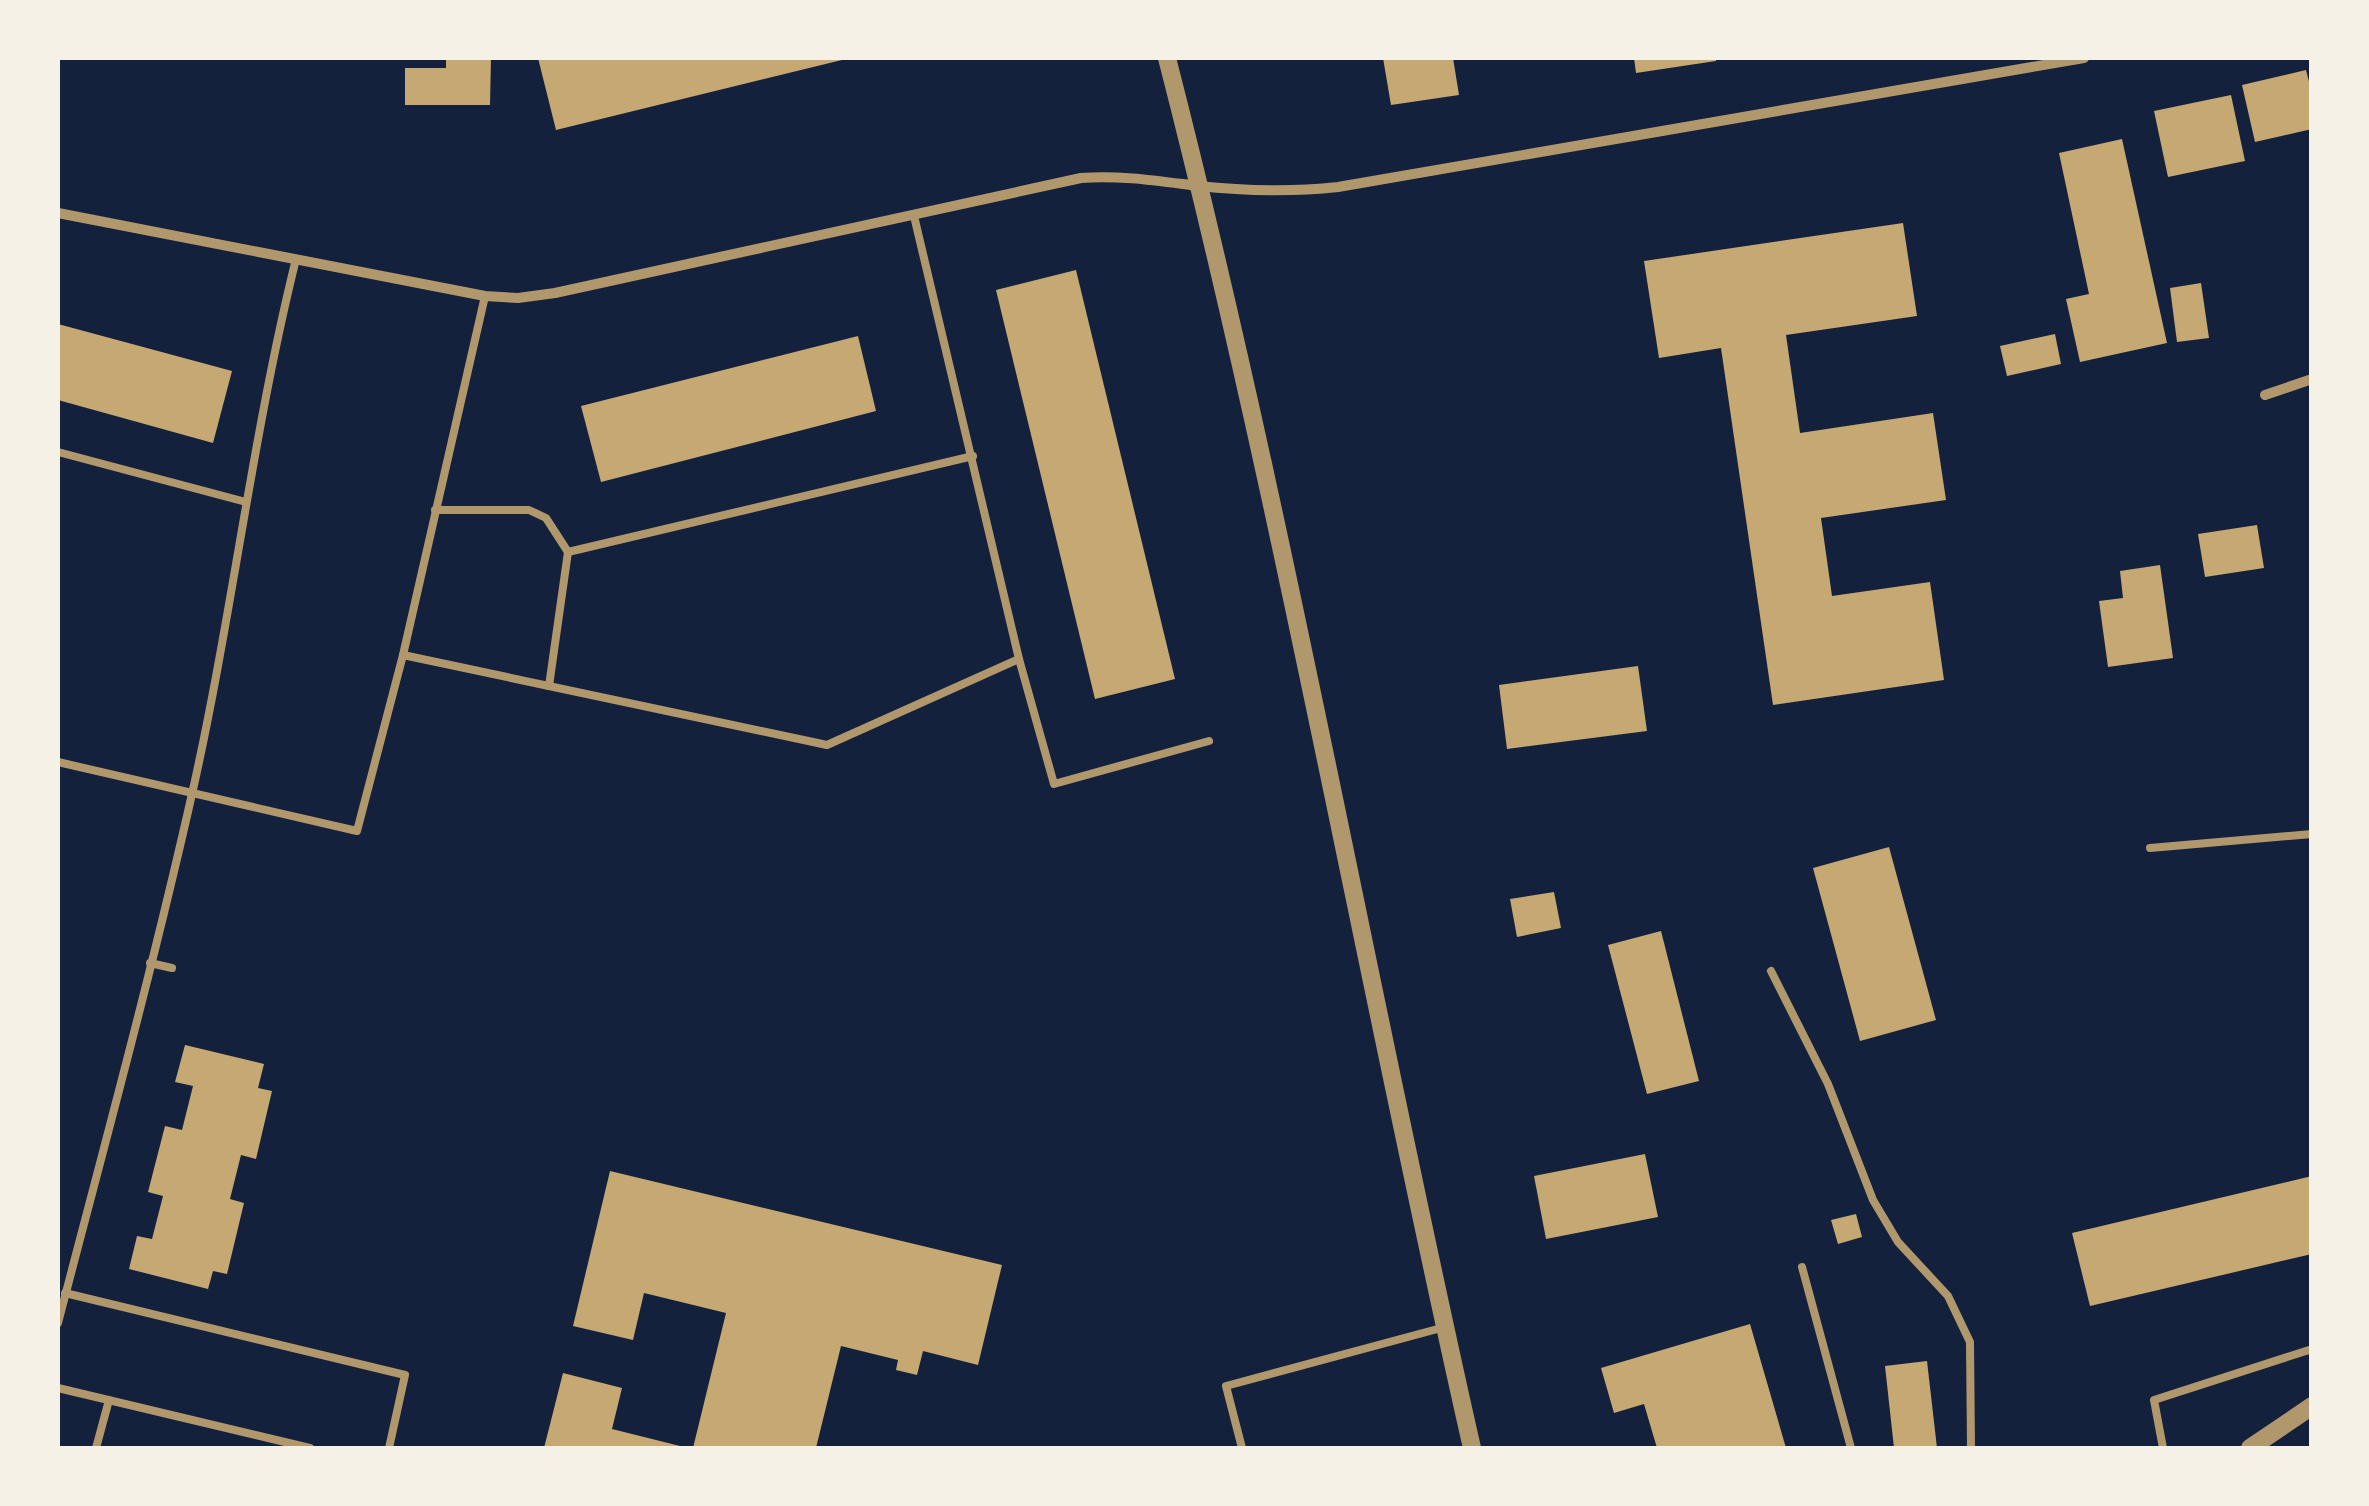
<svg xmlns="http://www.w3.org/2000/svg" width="2369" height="1506" font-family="'Source Serif 4',serif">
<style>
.building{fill:#c6a872}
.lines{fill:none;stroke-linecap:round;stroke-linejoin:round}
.service{stroke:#b1986c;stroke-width:8}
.minor{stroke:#b1986c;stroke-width:10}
.tertiary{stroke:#b1986c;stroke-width:18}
</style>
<rect width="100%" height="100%" fill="#14213d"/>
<g class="building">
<path d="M446,58h45l-1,47h-85v-37h41z"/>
<path d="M538,58h308v1l-290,71z"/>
<path d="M1383,58h70l6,37 -68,10z"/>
<path d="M1634,58h82v3l-80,12z"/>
<path d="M2306,70l6,23v36l-57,13 -13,-57z"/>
<path d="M2231,95l14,66 -77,16 -14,-66z"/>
<path d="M2122,139l45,204 -87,19 -14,-63 23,-5 -30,-141z"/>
<path d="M1903,223l14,93 -131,19 14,98 133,-20 13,87 -125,18 11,78 98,-14 14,98 -171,25 -52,-357 -62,10 -15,-97z"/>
<path d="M1076,270l99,409 -80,20 -99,-409z"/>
<path d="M2201,283l8,55 -32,4 -7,-54z"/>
<path d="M58,324l174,47 -19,72 -155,-43z"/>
<path d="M2055,334l6,30 -54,12 -7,-30z"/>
<path d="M858,336l18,75 -275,71 -20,-76z"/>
<path d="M2257,525l7,43 -59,9 -7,-43z"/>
<path d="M2160,565l13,93 -65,9 -9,-66 24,-3 -3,-27z"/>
<path d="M1638,666l9,65 -140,18 -8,-64z"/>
<path d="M1889,847l47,173 -76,21 -47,-173z"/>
<path d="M1554,892l7,36 -44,9 -7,-38z"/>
<path d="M1661,931l38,150 -52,13 -39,-149z"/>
<path d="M185,1045l79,19 -6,24 14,3 -16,68 -15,-4 -11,44 14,4 -17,71 -14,-3 -5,18 -79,-20 8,-33 15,3 11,-43 -15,-4 17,-66 17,4 11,-44 -18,-4z"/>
<path d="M1645,1154l13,63 -112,22 -12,-63z"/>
<path d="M610,1171l392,94 -24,100 -55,-14 -6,24 -21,-5 2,-10 -57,-14 -25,102h-123l33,-135 -82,-20 -11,47 -60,-14z"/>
<path d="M2312,1176v78l-222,52 -18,-73z"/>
<path d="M1856,1214l6,23 -24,7 -7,-24z"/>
<path d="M1750,1324l36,124h-129l-13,-44 -30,9 -13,-45z"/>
<path d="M1927,1361l10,87h-43l-9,-82z"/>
<path d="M563,1373l59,15 -10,41 76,19h-144z"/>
</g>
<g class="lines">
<g class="service">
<path d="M58,452l188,50"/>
<path d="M435,510h94l17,8 22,34 405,-96"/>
<path d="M403,655l82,-359"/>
<path d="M1019,659l35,125 155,-43"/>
<path d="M549,686l19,-134"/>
<path d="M58,762l299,69 46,-176 424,90 192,-86 -105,-443"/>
<path d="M2150,848l162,-14"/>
<path d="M150,963l22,5"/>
<path d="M1771,971l57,113 45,116 25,42 50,54 22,46 1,106"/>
<path d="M1802,1267l49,181"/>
<path d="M65,1293l340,82 -16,73"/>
<path d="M58,1323c46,-176 94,-352 134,-529 40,-177 60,-358 104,-535"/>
<path d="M58,1388l252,60"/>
<path d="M96,1448l13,-48"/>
<path d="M1242,1448l-16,-62 219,-59"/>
<path d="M2163,1448l-9,-48 155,-50 3,2"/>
</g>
<g class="minor">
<path d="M58,213l427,83 33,2 37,-5 526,-115c40,-3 77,3 117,8 47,5 93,6 140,1l746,-129"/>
<path d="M2265,395l47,-16"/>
</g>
<g class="tertiary">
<path d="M1167,58c118,459 200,928 305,1390"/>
<path d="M2250,1448l62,-42"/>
</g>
</g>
<rect width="2369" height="1506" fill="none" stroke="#f6f1e7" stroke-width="120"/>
</svg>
